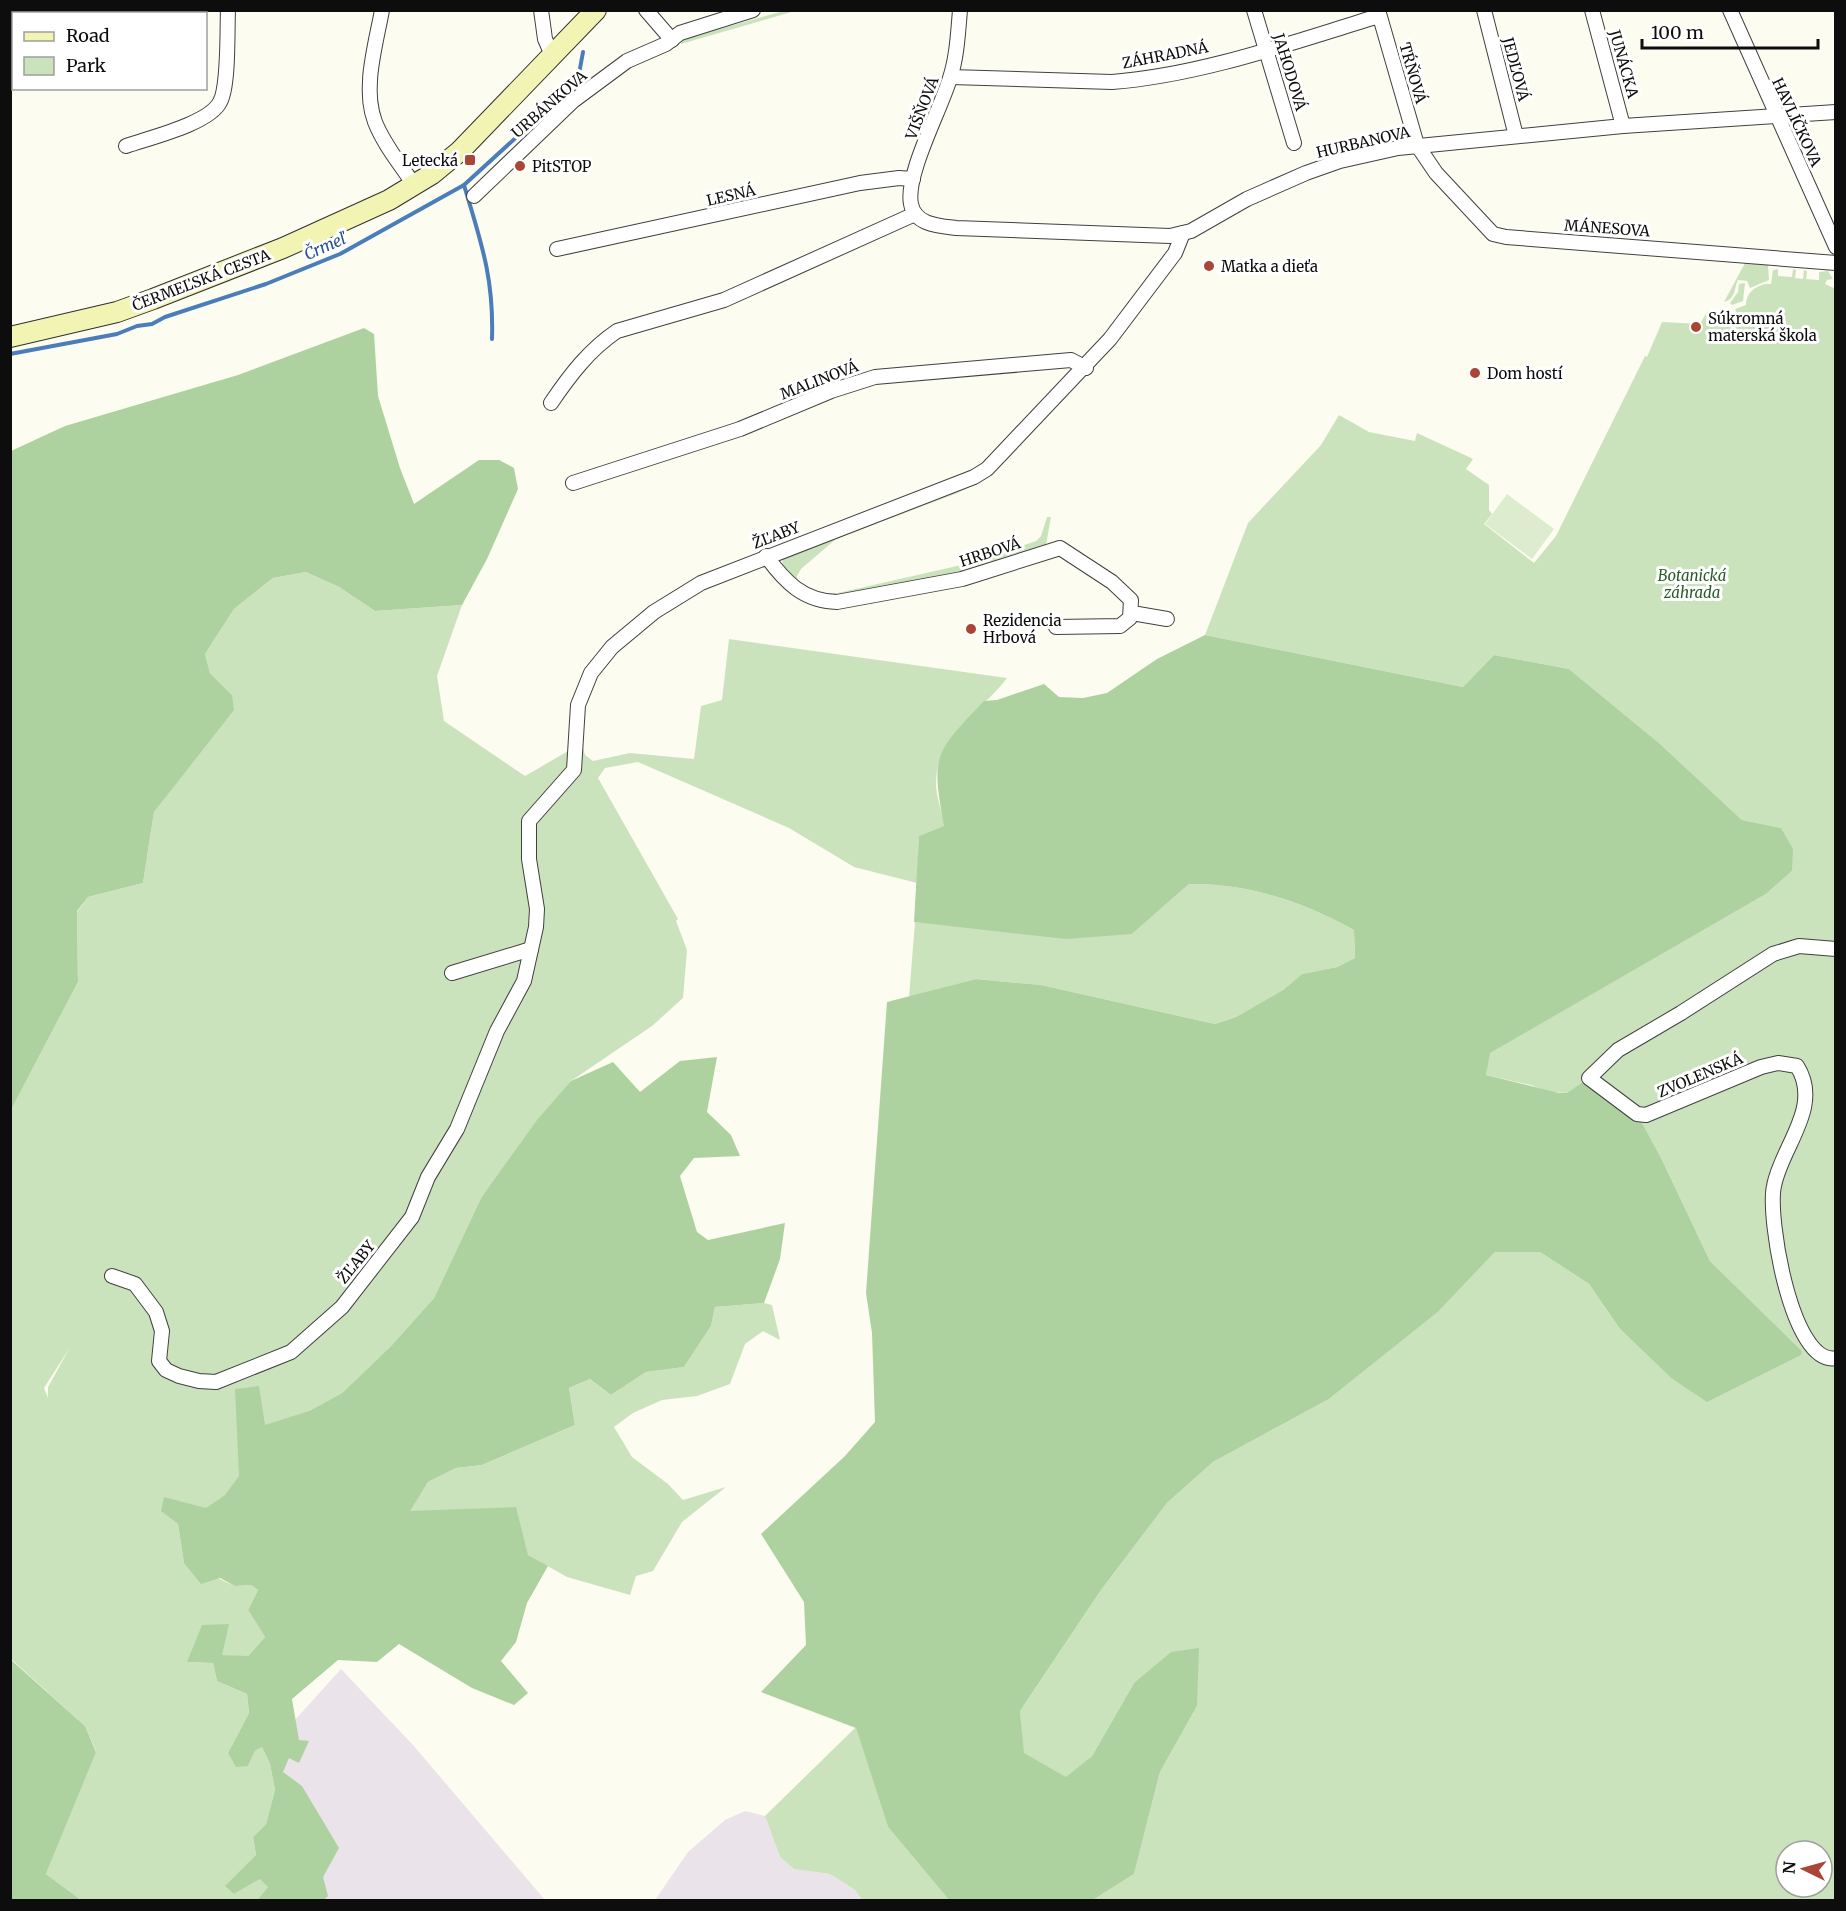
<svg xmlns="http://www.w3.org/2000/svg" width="1846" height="1911" font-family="Merriweather,serif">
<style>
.industrial{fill:#ebe3ea}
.green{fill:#cbe3bd;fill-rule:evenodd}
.forest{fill:#aed29f}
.pitch{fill:#ddecce}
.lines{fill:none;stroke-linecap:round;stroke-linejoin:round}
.stream{stroke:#4b7dbb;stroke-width:4}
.street-casing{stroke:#404040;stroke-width:16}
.secondary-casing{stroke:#2f2f2f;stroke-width:22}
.street{stroke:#fff;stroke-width:14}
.secondary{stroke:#f1f4b3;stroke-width:20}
.poi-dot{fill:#ab4538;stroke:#fff;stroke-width:2}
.labels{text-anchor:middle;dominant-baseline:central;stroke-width:6;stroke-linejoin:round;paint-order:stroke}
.street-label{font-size:15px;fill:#0d0d0d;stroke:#fff}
.poi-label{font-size:15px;fill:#0d0d0d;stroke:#fff;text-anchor:start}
.park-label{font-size:15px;font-style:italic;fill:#295c26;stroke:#fff}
.water-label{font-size:16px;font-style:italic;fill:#27518e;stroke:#fff}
</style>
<rect width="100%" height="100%" fill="#fdfcf0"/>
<g class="industrial">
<path d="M341,1669l72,76 132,155h-233l-45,-149z"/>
<path d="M745,1811l20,5 15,41 14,12 36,5 25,16 7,10h-207l33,-48 37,-32z"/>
</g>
<g class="green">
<path d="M783,11h12l-114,33v-4z"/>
<path d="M1745,263l23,2 1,15 -19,8 -3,-7 -9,-1c-4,8 -2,19 -14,22z"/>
<path d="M1778,269v7l14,1 1,-8 3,1 -1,8 8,1 1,-9 3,1 -1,8 13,1v-8l9,-1 5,8 -6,1 -2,4 11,5 -1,1611h-742l41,-26 26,-102 37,-66 -63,-23 -42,73 -26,22 -43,-25 -3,-42 81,-121 66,-87 46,-41 116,-63 109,-87 57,-60h45l49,32 31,45 51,49 131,-27 -92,-90 -47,-99 -86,-75 -10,6 -18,-1 -18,-7 -45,-10 3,-22 277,-159 26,-23 -11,-43 -39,-8 -83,-77 -90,-74 -75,-14 -31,32 -258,-52 43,-112 73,-78 18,-30 30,17 46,9 2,-8 52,24 4,2 -7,10 23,16v25l3,4 -8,10 50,39 22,-27 89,-180 2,1 15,-35 38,2 8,-14 19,7 10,-4 -2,-4 11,-4c0,-14 13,-22 25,-21l2,-14zM1786,1851h36v36h-36z"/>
<path d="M1745,283l-2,18 -11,4 -2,-2 8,-11 1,-8z"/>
<path d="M978,483l-23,11 -119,45 -35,30 -4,7 1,7 17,11 23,-1 141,-32 57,-20 5,-5 6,-19h4l-5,28 -60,23 -145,29 -34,-3 -24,-27 -1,-10z"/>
<path d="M306,572l33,15 36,24 87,-6 -25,71 7,45 81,55 57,-33 3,12 8,6 37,-8 64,6 7,-53 21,-6 7,-61 278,39c-25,34 -68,53 -71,102 -1,14 6,32 9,46l-26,10 -2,47 -63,-16 -65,-39 -151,-66 -33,6 -7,10 80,141 -2,2 11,29 -4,48 -31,28 -81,55 -90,117 -47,100 -43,48 -49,47 -33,18 -90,113 -57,-13 16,13 6,39 51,23 16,-1 7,5 -10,20 17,27 -18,20 -25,-2 -34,7 25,1 4,18 30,13 2,19 -21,40 20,13 7,-15 7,-4 8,17 5,26 -9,34 -13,13 3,18 -22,39 27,-16 7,9 -11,13h-176l-35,-26 50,-123 -11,-25 -74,-67v-549l67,-128 -1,-70 11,-15 55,-14 11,-71 40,-53 38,-64 -22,-22 -5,-19 29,-45 39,-31zM69,1349l-21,38v11l-4,-10z"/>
<path d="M1189,884c59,-1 114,18 165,46l1,28 -18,9 -35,7 -19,16 -47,27 -21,7 -174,-39 -65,-6 -67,18 6,-75 56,5 161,7z"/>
<path d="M764,1303l8,2 8,35 -17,-9 -18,13 -15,40 -33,12 -35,4 -29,13 -19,14 18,30 36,27 15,16 43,-13 -44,35 -29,49 -17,5 -6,19 -63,-18 -39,-22 -119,-44 19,-29 28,-14 26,-3 93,-40 -6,-37 21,-9 21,16 35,-23 38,-5 27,-41 4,-19z"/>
<path d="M856,1727l32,100 61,73h-87l-7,-10 -25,-16 -36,-5 -14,-12 -15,-41z"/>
</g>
<g class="forest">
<path d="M364,328l10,6 4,62 22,72 14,36 65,-44h20l15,8 4,21 -31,70 -25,46 -87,6 -36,-24 -33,-15 -33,6 -39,31 -29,45 5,19 22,22 2,15 -80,102 -11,71 -55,14 -11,14 1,71 -67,128v-659l54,-25 173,-51z"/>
<path d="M1205,635l258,52 31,-32 75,14 90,74 83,77 39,8 12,21 -1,22 -26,23 -276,159 -4,22 73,18h8l22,-15 48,36 26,48 47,99 92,90 -1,4 -94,47 -36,-24 -51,-49 -31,-45 -49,-32h-45l-57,60 -109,87 -116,63 -46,41 -66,87 -81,121 4,42 42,24 26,-21 42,-73 37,-31 28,-4 -2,58 -37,66 -26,102 -41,26h-144l-61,-73 -32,-99 -95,-36 45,-47 -2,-43 -43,-68 84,-78 30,-34 -3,-89 -6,-40 21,-291 89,-23 65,6 174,39 21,-7 47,-27 19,-16 35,-7 18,-9 -1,-28c-51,-28 -106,-47 -165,-46l-57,50 -66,5 -152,-17 5,-86 25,-10c-13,-71 -10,-73 40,-125l13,-1 47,-16 15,13 24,1 24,-5 50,-34z"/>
<path d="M717,1057l-10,55 24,23 9,21 -46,2 -14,18 17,56 11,8 77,-17 -5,36 -16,44 -49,4 -4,19 -27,41 -38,5 -35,23 -21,-16 -21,9 6,37 -93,40 -26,3 -28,14 -18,29 106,-4 12,48 20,11 -21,37 -11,39 -15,19 27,32 -14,12 -42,-17 -73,-44 -22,18 -39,-2 -46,39 7,41 10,1 -10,22 -10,-5 -6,14 19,14 37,62 -16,29 5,19 -4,4h-67l11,-13 -8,-8 -26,15 -9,-8 31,-31 -3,-18 13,-13 9,-34 -5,-26 -8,-17 -7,4 -7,15 -12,1 -8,-14 21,-40 -2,-19 -30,-13 -4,-18 -26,-1 15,-37 27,-1 -7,31 26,1 17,-19 -17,-27 10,-20 -7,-5 -16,1 -15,-8 -19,6 -17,-21 -6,-39 -17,-13 3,-14 42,11 19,-13 14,-19 -4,-87 24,-3 6,39 44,-14 33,-18 49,-47 43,-48 47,-100 56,-78 34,-39 42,-19 27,30 40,-31z"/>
<path d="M10,1659l75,67 11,26 -50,122 35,26h-70z"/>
</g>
<path class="pitch" d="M1507,494l47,35 -22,30 -47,-35z"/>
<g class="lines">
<g class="stream">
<path d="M464,185c17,57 30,93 28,154"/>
<path d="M10,354l107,-20 20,-8 15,-2 13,-7 101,-33 74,-30 124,-69 103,-94 12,-17 4,-22"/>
</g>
<g class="street-casing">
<g id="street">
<path d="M382,10c-6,34 -20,78 -7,112 9,23 26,43 39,63"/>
<path d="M541,10l4,29 7,16"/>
<path d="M646,10l26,30"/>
<path d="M960,10c-2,23 -3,47 -10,68 -9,31 -45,97 -39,126 4,21 28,22 45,24l214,8 21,-5 56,-32 59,-26 34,-12 58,-13 225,-22 213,-14"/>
<path d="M1254,10l40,133"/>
<path d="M1378,10l39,135 19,28 57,61 13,3 330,26"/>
<path d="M1484,10l32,126"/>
<path d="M1592,10l31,116"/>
<path d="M1730,10l106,237"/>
<path d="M951,77l161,5c90,-7 181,-40 267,-66"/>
<path d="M126,146c22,-8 83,-22 94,-44 9,-16 7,-71 8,-92"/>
<path d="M474,196l99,-95 54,-40 39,-17 14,-11 73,-23"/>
<path d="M557,249l303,-66 39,-5 14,1"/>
<path d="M551,403c19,-28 38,-53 66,-72l107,-31 191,-86"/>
<path d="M573,483l167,-54 91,-38 44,-14 196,-17 15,8"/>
<path d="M766,556c19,26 37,45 71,46l125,-23 98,-31 52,34 19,18 -1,18 -10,8 -64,1"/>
<path d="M1132,613l35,6"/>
<path d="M1836,949l-37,-3 -26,8 -92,59 -63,37 -29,28 48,36 9,1 115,-48 17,-4 19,3c26,41 -16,81 -23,120 -7,31 18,181 62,172"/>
<path d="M452,973l79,-24"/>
<path d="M112,1276l23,8 21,28 6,19 -3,30 7,9 13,6 20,5 17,1 75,-30 51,-45 70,-90 16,-40 29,-48 40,-98 27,-50 12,-54 1,-18 -8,-50v-38l45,-51 4,-65 13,-32 21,-26 42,-35 47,-29 273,-106 13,-8 123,-130 65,-86 8,-20"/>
</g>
</g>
<g class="secondary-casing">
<path id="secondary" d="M10,337l107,-25 36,-13 130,-51 106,-48 43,-26 28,-23 136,-141"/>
</g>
<use href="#street" class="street"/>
<use href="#secondary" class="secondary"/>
</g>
<g class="poi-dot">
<rect x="464" y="154" width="12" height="12" rx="3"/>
<circle cx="520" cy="166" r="6"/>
<circle cx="1209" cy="266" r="6"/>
<circle cx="1696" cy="327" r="6"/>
<circle cx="1475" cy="373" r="6"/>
<circle cx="971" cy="629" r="6"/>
</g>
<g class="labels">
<g class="street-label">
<text transform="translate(1165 55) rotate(-11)">ZÁHRADNÁ</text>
<text transform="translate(1624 64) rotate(74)">JUNÁCKA</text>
<text transform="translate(1516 69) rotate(75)">JEDĽOVÁ</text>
<text transform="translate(1290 72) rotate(73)">JAHODOVÁ</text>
<text transform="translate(1413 73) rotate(74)">TŔŇOVÁ</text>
<text transform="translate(549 104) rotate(-41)">URBÁNKOVA</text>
<text transform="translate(922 108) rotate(-69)">VIŠŇOVÁ</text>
<text transform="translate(1797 122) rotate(65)">HAVLÍČKOVA</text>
<text transform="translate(1363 142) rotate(-13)">HURBANOVA</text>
<text transform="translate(731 195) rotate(-13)">LESNÁ</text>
<text transform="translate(1607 228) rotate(4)">MÁNESOVA</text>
<text transform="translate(201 280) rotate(-21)">ČERMEĽSKÁ CESTA</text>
<text transform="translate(819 380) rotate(-21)">MALINOVÁ</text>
<text transform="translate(776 535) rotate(-21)">ŽĽABY</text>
<text transform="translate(990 552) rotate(-18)">HRBOVÁ</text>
<text transform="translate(1700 1075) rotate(-23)">ZVOLENSKÁ</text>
<text transform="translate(356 1262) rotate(-51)">ŽĽABY</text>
</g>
<g class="poi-label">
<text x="458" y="160" text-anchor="end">Letecká</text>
<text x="532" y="166">PitSTOP</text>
<text x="1221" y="266">Matka a dieťa</text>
<text x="1708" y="318">Súkromná<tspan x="1708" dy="17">materská škola</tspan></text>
<text x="1487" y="373">Dom hostí</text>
<text x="983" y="620">Rezidencia<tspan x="983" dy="17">Hrbová</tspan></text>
</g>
<g class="park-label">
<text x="1692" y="575">Botanická<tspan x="1692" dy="17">záhrada</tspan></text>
</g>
<g class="water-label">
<text transform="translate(325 246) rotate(-24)">Črmeľ</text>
</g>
</g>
<rect width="1846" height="1911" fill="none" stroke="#0d0d0d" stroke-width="24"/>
<rect x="12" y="12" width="195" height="78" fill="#ffffff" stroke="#9e9e9e" stroke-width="1.5"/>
<rect x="24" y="32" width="30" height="9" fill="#f1f4b3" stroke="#9e9e9e" stroke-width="1.5"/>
<text x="66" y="42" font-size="18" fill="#0d0d0d">Road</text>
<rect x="24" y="57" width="30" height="18" fill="#cbe3bd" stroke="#9e9e9e" stroke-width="1.5"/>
<text x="66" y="72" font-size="18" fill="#0d0d0d">Park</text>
<g transform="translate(1804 1869) rotate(275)"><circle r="28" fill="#ffffff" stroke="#9e9e9e" stroke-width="1.5"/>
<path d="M0-4.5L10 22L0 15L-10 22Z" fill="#ab4538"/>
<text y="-9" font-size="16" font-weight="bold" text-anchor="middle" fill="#0d0d0d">N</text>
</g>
<path d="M1642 39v9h176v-9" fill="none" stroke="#0d0d0d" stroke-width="3"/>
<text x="1651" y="39" font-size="18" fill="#0d0d0d" stroke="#ffffff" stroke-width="4.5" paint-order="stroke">100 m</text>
</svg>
